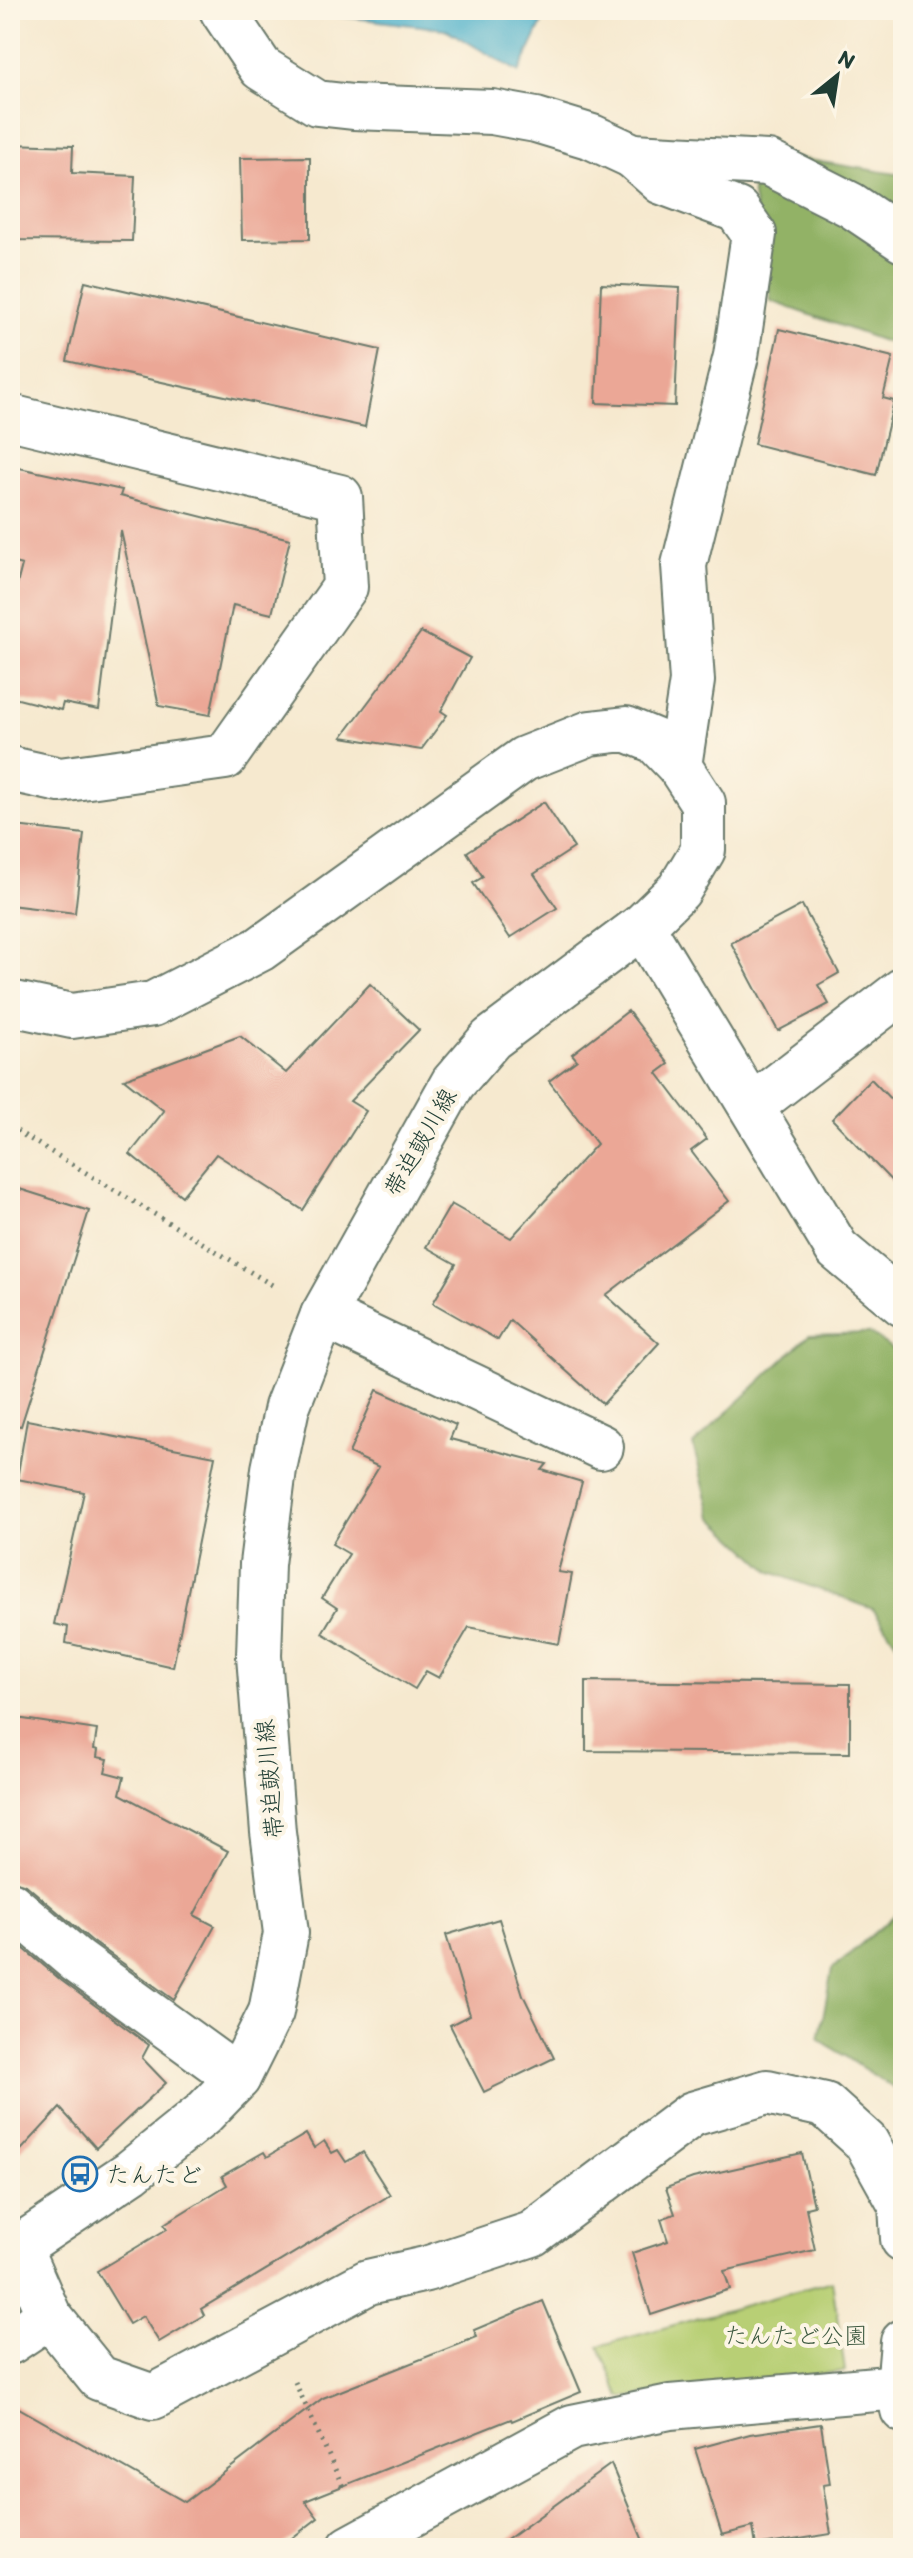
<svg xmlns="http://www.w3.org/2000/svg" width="913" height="2558" font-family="Itim,'Klee One',sans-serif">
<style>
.green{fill:#b8cf74;stroke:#6c8654;stroke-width:2}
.forest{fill:#92b266;stroke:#58784d;stroke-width:2}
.water{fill:#4cb0cb;stroke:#367680;stroke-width:2}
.building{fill:#eba796}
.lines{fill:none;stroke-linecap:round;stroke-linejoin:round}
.minor-casing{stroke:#6a796a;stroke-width:48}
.tertiary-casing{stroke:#6a796a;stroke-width:48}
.path{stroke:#6a796a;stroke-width:5;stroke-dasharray:2 6;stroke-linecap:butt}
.minor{stroke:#fff;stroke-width:44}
.tertiary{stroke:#fff;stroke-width:44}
.labels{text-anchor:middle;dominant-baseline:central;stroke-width:8;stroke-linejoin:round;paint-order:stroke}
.street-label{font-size:24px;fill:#1f3d34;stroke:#fcf5e5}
.poi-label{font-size:24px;fill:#1f3d34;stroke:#fcf5e5;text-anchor:start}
.park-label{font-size:24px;fill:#3e5a41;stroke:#fcf5e5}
</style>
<rect width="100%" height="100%" fill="#fcf5e5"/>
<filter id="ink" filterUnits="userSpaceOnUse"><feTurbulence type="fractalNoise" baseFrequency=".0125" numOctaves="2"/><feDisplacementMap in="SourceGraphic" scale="16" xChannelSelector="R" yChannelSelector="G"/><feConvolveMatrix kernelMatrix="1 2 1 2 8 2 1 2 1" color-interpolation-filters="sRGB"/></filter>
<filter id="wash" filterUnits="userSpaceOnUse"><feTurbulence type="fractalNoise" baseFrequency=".006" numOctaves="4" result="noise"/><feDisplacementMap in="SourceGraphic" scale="32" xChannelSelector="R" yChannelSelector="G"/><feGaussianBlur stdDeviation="1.8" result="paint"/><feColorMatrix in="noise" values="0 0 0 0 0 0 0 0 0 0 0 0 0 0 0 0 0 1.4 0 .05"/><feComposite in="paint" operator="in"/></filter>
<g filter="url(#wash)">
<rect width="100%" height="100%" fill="#f6e9cf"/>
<path class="green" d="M832,2281l13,90 -224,27 -22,-52z"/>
<g class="forest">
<path d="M796,158l107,17v173l-132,-47 -23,-134z"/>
<path d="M869,1333l34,23v296l-30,-43 -102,-37 -59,-55 -19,-72 116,-110z"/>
<path d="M903,1908v195l-7,-13 -77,-51 13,-70z"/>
</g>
<path class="water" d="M287,10h261l-29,62 -74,-43z"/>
<g id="blocks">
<g class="building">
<path d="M10,144l63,2 -1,27 63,3 -3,65 -122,-1z"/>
<path d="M310,157v82l-68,1 -2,-82z"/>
<path d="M85,281l295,69 -15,77 -298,-66z"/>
<path d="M601,284l79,4 -5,118 -79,-3z"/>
<path d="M779,329l114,28 -10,41 11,3 -18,74 -122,-31z"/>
<path d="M10,466l112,24 -2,6 170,43 -18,75 -39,-9 -23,110 -51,-9 -38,-175 -22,179 -36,-7 -2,7 -51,-13v-85l12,-47 -12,-3z"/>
<path d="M421,632l49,26 -29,53 6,4 -26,35 -79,-13z"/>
<path d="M544,802l30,46 -40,26 23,34 -47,30 -37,-55 10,-6 -16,-25z"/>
<path d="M15,826l69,8 -9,79 -65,-8v-42z"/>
<path d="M802,905l37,68 -21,12 11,19 -51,27 -47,-88z"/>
<path d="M370,984l49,46 -69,71 16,10 -63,99 -87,-56 -34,42 -52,-42 34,-43 -40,-32 116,-43 46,37z"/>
<path d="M628,1011l41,53 -12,9 50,66 -16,12 38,50 -123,94 53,48 -56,61 -93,-84 -12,20 -65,-37 23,-39 -30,-17 25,-43 60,34 86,-94 -48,-63 28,-21 -5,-6z"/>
<path d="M871,1079l32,33v81l-71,-74z"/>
<path d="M10,1186l79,25 -68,215 -11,-2z"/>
<path d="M377,1390l79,35 -6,14 97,25 -5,6 40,12 -24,90 14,2 -13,70 -90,-17 -30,51 -13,-7 -11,18 -93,-56 15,-25 -15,-10 27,-44 -17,-10 47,-77 -30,-14z"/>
<path d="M27,1420l188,36 -42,211 -107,-24 2,-16 -14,-3 30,-132 -67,-13z"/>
<path d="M586,1681l264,3v69l-264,-2z"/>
<path d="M10,1717l87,13 -3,19 4,1 -1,7 11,2 -3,13 19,5 -4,17 108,57 -34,64 21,11 -41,74 -82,-59 -66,-56 -16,-5z"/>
<path d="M499,1919l24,76 31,63 -70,34 -34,-67 20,-10 -24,-80z"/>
<path d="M10,1937l52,44 87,64 -7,13 24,25 -70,65 -36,-40 -50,54z"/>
<path d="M306,2134l8,14 10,-7 8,12 6,-3 8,12 17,-10 27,43 -189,114 3,6 -45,27 -16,-26 -14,8 -32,-53 70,-42 -3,-5 63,-39 -5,-9 42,-24 3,5z"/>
<path d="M802,2153l12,53 -8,2 9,42 -91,21 6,18 -79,26 -19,-62 36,-12 -7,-22 14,-5 -9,-26 27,-10z"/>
<path d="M543,2301l38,91 -69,29 -1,-2 -206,82 13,17 -39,30h-269v-145l175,99 138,-104 154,-61 -3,-7z"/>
<path d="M821,2424l9,60 -7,1 8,49 -75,12 -3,-19 -31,8 -27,-86 55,-15z"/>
<path d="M611,2464l35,84h-150z"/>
</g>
</g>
</g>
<g filter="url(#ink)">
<use href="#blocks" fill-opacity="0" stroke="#6a796a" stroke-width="2"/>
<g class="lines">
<g class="minor-casing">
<g id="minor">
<path d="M222,10l39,58 56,35 36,4 139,5 44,8 56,17 41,19 135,7 83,42 52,35"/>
<path d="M635,158l27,24 75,28 17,24 -18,122 -52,209 8,116 -13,85"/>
<path d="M10,417l330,80 5,90 -120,170 -165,23 -50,-11"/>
<path d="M642,926l195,323 66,55"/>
<path d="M752,1106l151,-116"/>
<path d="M323,1315l278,132"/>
<path d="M10,1904l67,57 161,117"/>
<path d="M19,2247l30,69 50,62 54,19 215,-115 58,-13 106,-35 160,-120 75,-22 58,13 41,37 35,63 2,34"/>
<path d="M10,2342l39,-26"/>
<path d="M903,2342l-4,45 4,23"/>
<path d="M350,2548l222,-121 98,-20 229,-20"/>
</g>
</g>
<g class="tertiary-casing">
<path id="tertiary" d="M10,1003l62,13 81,-12 107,-55 264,-190 66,-26 36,-4 29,12 24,25 24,37v47l-24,40 -37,36 -151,113 -38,44 -130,232 -36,92 -13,62 -12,95 -3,92 14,176 13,101 -15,79 -33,66 -35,36 -72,58 -112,75 -9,3"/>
</g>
<g class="path">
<path d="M10,1127l267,161"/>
<path d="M295,2382l49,107"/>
</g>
<use href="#minor" class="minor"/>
<use href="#tertiary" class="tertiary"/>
</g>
</g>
<defs>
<g id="bus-ring" transform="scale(1.8)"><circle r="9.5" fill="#fcf5e5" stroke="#1f6fb2" stroke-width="1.5"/><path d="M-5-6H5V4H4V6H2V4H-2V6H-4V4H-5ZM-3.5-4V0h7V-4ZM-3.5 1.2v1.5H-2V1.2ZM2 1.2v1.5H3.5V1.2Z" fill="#1f6fb2"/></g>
</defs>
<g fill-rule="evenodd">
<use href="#bus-ring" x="80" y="2174"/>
</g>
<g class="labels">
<g class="street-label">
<text transform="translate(420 1142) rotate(-60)">帯迫皷川線</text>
<text transform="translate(269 1779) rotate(-95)">帯迫皷川線</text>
</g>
<g class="poi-label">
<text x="106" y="2174">たんたど</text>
</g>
<g class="park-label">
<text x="796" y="2335">たんたど公園</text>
</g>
</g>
<rect width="913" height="2558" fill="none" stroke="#fcf5e5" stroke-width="40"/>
<g transform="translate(837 76) rotate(30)" stroke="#fcf5e5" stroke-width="6" paint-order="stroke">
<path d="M0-6L14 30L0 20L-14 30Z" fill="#1f3d34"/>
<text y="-12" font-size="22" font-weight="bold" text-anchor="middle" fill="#1f3d34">N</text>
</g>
</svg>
